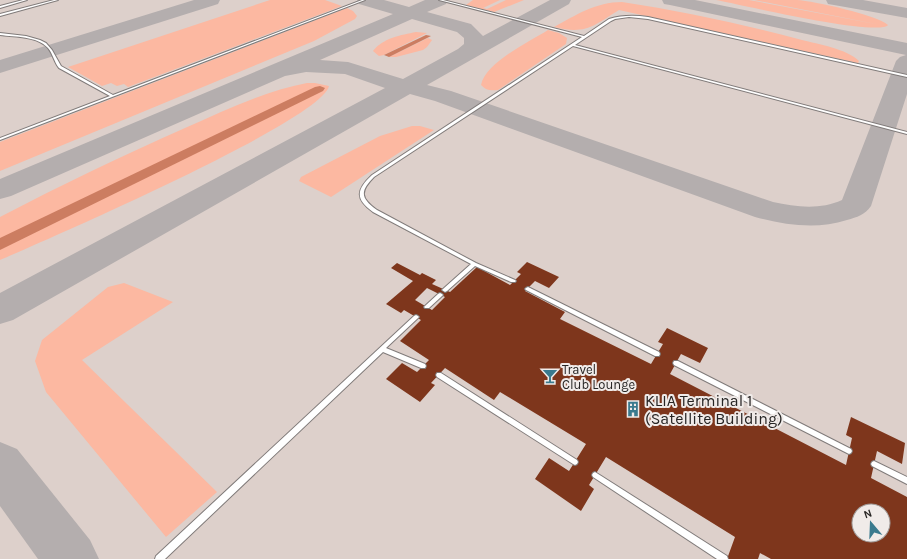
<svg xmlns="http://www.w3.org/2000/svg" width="907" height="559" font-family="Karla,sans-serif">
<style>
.built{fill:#ddd0cb;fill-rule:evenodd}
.green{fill:#fcb8a1}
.water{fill:#cc7d61}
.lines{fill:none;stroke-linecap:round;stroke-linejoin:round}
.taxiway{fill:#b4aeae;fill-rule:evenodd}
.building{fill:#7e361c;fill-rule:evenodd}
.lane-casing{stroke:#807b7a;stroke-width:2}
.lane{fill:#fff;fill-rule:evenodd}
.labels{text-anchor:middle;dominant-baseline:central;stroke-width:4;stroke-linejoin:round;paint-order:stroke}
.poi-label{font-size:13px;fill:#272524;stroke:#f0ebe9;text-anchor:start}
.near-poi-label{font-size:16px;fill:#272524;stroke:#f0ebe9;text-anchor:start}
</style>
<rect width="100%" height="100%" fill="#e3dddc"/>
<path class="built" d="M0,0h907v559h-907zM859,511h24v24h-24z"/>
<g class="green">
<path d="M270,0h55l17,6 -214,81 -4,-3 -7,2 -6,-3 -9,3 -34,-19z"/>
<path d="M473,0h27l-17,8 4,1 19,-9h18l-30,12 -28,-7z"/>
<path d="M716,0h33l132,25 -127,-25c14,0 29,0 43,0 17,1 80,15 91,25 -10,12 -150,-21 -172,-25z"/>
<path d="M622,2c60,9 121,22 180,38 16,4 45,9 57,21l-1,2 -239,-53c-26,16 -33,25 -65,17 22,-12 42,-25 68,-25z"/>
<path d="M347,8l6,3 4,5 -2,3 -41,22 -314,130v-29z"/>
<path d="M548,30l11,3 8,5 -1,6 -68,46c-8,1 -12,0 -17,-5 5,-23 48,-43 67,-55z"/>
<path d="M416,32l11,1 -43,22 -5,1 -6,-5c10,-13 28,-16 43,-19z"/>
<path d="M428,38l4,2 -5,7 -4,3 -27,7h-7z"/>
<path d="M307,83h8l14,3c-8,35 -283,154 -329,174v-43c61,-32 122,-61 185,-89 40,-18 80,-37 122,-45z"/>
<path d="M412,126h8l14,4 -103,67 -32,-16 2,-4 79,-41z"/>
<path d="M124,283l49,19 -91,58 135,132 -51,45 -120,-145 -11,-31 7,-21 66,-53z"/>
</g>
<g class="water">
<path d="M426,35l5,1 -42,21 -5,-2z"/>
<path d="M320,86l5,2 -2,3 -323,159v-12l315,-151z"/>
</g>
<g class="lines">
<g class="taxiway">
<path d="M194,0h26l-2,4 -218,69v-13z"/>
<path d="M357,0h27l25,7 16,-7h23l-2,4 -19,8 44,12 12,12 67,-36h21l-2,4 -142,81 24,6 322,111c23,5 47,8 69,-2l54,-139 4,-4 6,-2 -236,-50 -6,-1 -2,-4h33l212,43v51l-36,112c-6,9 -14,11 -24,14 -31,10 -61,5 -92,-3l-320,-116 -25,-7 -397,226 -13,4v-31l385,-205 -40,-14 -39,-2 -21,4 -274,120 -11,3v-20l393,-165 -34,-10zM412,19l45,13 7,6v6l-6,5 -55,30 -55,-17 -28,-2z"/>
<path d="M826,0h37l44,8v10l-73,-13 -6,-1z"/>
<path d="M0,442l17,7 73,91 9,19h-61l-38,-53z"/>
</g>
</g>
<path class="building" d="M527,262l32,15 -10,11 -14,-7 -10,10 40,21 -5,7 91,45 12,-20 -5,-2 9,-14 41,20 -8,15 -19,-9 -11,20 176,91 6,-27 -6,-3 5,-18 54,26 -3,21 -25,-13 -6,27 36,19v62h-136l-11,-6 -2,6h-31l8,-22 -129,-80 -17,28 5,4 -13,22 -46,-32 14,-21 20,13 17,-27 -86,-52 -6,8 -49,-32 -14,15 4,2 -15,17 -34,-23 16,-16 15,9 12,-12 -29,-19 21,-21 -17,-10 -3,3 -15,-9 27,-23 -22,-13 6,-5 23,12 2,-2 14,7 -4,4 18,8 27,-25 33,18 11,-11 -4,-2zM427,288l18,9 -13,13 -17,-10zM859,511h24v24h-24z"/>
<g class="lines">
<g class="lane-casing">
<g id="lane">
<path d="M23,0h4l-27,8v-2z"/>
<path d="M54,0h4l-58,16v-2z"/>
<path d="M362,0h3l-365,140v-2l110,-42 -51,-28c-5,-6 -6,-14 -11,-20 -11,-12 -33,-11 -48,-13v-2l26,3 14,4 6,3 6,7 9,16 52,29z"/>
<path d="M439,0h4l141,36 25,-17c13,-4 26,-4 39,-2l259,58v2l-259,-58 -19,-2 -14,2 -4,2 -36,24 332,87v2l-334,-88 -199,131c-14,14 -14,21 3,33l99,53 39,17 1,1 -1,1h-4l-36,-16 -28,25 -2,1 -3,-2 1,-1 28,-25 -98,-52c-18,-13 -17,-22 -1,-37l210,-138z"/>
<path d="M528,287l131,65 1,2 -1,2h-4l-129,-66 -1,-1 1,-1z"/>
<path d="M440,293l2,1 1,1 -1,1 -13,12h-4l-1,-1 1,-1 13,-12z"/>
<path d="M416,315l2,1 1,1 -1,1 -32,30 39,16 1,2 -1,2h-4l-38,-16 -218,207h-10l1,-3 258,-240z"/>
<path d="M674,361h4l173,88 1,2 -1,2 -2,1 -2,-1 -173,-88 -1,-2z"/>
<path d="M437,373h4l136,87 1,2 -1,2 -2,1 -2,-1 -136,-87 -1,-2z"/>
<path d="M874,461l33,16v7l-35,-18 -1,-2 1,-2z"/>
<path d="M595,472l132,84 1,3h-11l-124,-82 -1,-2 1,-2z"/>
</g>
</g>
<use href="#lane" class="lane"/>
</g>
<defs>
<g id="bar-bare" transform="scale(1.2)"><path d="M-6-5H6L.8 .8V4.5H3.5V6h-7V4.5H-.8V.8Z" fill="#3a7a8e" stroke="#f0ebe9" stroke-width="2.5" paint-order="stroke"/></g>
<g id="building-bare" transform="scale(1.2)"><path d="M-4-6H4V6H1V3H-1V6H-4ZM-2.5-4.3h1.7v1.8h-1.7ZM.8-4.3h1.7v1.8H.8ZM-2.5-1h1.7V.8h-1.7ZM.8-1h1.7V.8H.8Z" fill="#3a7a8e" stroke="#f0ebe9" stroke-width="2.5" paint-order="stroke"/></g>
</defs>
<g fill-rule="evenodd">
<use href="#bar-bare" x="550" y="376"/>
<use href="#building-bare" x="633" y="409"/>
</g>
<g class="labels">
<g class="poi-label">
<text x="562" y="369">Travel<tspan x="562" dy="15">Club Lounge</tspan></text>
</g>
<g class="near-poi-label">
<text x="645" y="400">KLIA Terminal 1<tspan x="645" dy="18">(Satellite Building)</tspan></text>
</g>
</g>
<g transform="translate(871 523) rotate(341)"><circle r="19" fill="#f0ebe9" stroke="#a09c9a"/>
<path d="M0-3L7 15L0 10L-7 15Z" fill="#3a7a8e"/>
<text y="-6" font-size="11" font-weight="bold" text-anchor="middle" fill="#272524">N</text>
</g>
</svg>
